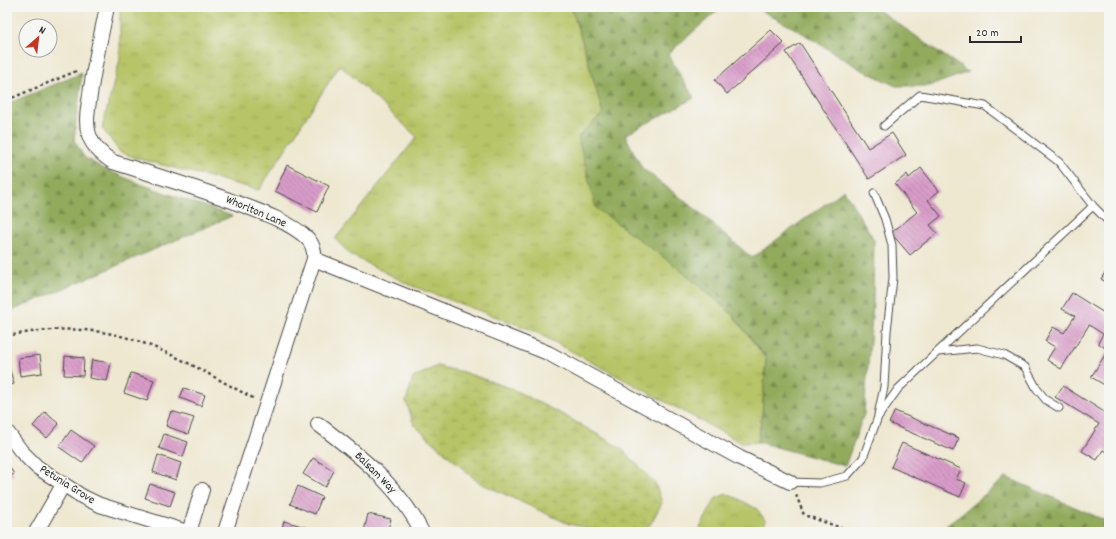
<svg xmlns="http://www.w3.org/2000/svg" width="1116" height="539" font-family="Dekko,sans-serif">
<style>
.grass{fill:url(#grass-tufts);stroke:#717849}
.forest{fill:url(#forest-firs);stroke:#5e6a44}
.wetland{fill:url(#wetland-marsh);stroke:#717849}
.building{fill:url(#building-back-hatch)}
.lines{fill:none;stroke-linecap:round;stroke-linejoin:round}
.service-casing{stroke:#484744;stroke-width:9}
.minor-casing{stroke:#484744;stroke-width:16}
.path{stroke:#484744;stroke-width:2.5;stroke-dasharray:3 3;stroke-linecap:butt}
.service{stroke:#fff;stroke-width:7}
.minor{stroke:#fff;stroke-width:14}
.labels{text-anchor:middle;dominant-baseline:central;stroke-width:3.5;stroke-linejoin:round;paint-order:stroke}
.street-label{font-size:12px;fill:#2b2b2b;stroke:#f6f6f2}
</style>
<defs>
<pattern id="grass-tufts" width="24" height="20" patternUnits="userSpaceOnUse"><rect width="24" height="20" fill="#b7c567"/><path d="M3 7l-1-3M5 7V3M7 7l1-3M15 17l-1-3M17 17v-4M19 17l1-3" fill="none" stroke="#9ea95a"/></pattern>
<pattern id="forest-firs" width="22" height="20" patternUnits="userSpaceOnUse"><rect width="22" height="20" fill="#91aa5c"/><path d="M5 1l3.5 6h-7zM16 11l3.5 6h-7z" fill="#778b4c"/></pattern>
<pattern id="wetland-marsh" width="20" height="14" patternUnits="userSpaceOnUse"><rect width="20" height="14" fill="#b7c567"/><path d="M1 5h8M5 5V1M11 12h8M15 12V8" fill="none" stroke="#9ea95a"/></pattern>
<pattern id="building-back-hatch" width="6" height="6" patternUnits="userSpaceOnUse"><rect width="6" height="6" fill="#d99cc9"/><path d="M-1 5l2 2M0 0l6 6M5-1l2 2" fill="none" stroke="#b07fa3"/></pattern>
</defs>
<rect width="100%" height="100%" fill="#f6f6f2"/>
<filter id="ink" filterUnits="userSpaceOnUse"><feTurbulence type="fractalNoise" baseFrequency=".025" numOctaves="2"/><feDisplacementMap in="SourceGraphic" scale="8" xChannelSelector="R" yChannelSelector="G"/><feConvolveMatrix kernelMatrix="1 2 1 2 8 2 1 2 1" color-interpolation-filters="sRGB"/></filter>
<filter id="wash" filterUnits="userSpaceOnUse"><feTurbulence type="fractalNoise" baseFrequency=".012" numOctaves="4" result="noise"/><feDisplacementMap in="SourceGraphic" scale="16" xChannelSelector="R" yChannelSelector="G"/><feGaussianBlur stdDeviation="0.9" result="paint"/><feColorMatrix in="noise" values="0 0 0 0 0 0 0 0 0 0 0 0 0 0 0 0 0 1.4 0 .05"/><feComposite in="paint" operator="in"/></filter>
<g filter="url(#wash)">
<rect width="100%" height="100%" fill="#eee8d1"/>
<g class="grass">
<path d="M120,7h451l13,40 19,66 74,154 55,47 34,45 -4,55 -4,28 -16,1 -210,-113 -120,-44 -61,-31 -16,-16 82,-102 -77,-72 -81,125 -123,-32 -16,-6 -18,-24 18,-69z"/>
<path d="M726,494l11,4 20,11 8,11 -1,12h-66l18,-34z"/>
</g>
<g class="forest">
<path d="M571,7h161l-14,3 -50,44 26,44 -69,37 17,33 56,43 54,47 92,-68 30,50 -1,64 -9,110 -19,52 -87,-24 4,-28 4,-56 -34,-44 -55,-47 -81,-59 -18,-71 25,-24 -19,-66z"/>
<path d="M755,7h119l94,65 -38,14h-34l-36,-17 -61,-38z"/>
<path d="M82,73l-8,67 10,17 22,13 37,15 89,31 -225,97v-209z"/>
<path d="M1006,477l103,45v10h-170z"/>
</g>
<path class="wetland" d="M437,366l26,6 47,16 57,29 54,31 34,35 7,20 -12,22 -14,7h-32l-35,-8 -91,-42 -64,-57 -8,-24 7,-23z"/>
<g id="blocks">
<g class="building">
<path d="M771,30l13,13 -57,51 -12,-14z"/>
<path d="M800,43l68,105 24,-15 14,22 -37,24 -83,-127z"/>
<path d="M287,165l42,21 -12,26 -42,-21z"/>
<path d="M921,168l18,23 -11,9 13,16 -11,9 7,8 -27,22 -19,-22 26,-21 -22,-28 12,-10 2,4z"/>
<path d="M1109,266v18l-8,-5z"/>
<path d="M1072,293l37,23 -1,71 -17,-10 17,-27 -10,-7 5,-9 -14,-9 -28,44 -14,-9 8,-13 -10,-6 8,-14 11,6 11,-17 -13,-7z"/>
<path d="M40,355l2,18 -22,3 -2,-18z"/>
<path d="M65,356l19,2 -1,18 -19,-1z"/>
<path d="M7,360l7,24 -7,2z"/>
<path d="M92,360l19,3 -4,18 -18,-3z"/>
<path d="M131,373l23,7 -7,21 -23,-8z"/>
<path d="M1063,386l46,29v38l-6,-3 -6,10 -15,-9 17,-27 -44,-27z"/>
<path d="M184,388l21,7 -4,11 -21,-8z"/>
<path d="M171,411l23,7 -6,16 -22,-8z"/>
<path d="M895,411l64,27 -6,13 -64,-28z"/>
<path d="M45,412l14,12 -12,14 -14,-12z"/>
<path d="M71,430l23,16 -12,17 -23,-16z"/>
<path d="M164,434l24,8 -5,15 -24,-9z"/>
<path d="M902,443l59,26 -5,10 10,4 -6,14 -69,-30z"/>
<path d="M158,455l23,8 -5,17 -23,-8z"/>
<path d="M313,458l21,13 -9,16 -22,-13z"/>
<path d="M7,463l7,11 -7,4z"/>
<path d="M150,484l25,8 -5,14 -25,-8z"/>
<path d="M298,486l24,11 -7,17 -25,-10z"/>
<path d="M368,514l23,5 -4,13 -23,-1z"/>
<path d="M284,521l25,7 -1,4h-27z"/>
</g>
</g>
</g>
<g filter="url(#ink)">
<use href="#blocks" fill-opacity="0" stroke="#484744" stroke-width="1"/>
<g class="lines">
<g class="service-casing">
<g id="service">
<path d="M884,126l36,-31 65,11 74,56 34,44 16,16"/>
<path d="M874,193l11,26 7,26 1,33 -6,53 -3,56 -6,28"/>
<path d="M938,352l39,-4 27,7 21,12 12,22 9,11 13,8"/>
<path d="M790,482l30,1 27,-7 16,-18 15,-41 20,-28 195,-183"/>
</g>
</g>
<g class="minor-casing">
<g id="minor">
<path d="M107,7c-6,29 -13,58 -17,88 -2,13 -5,27 -1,40 4,12 13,20 24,27 39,12 77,24 116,38 24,9 61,21 79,39 5,6 7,12 6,20l-89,273"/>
<path d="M314,259l234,94 192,105 50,24"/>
<path d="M318,424c40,30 81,62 104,108"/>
<path d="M7,432l14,19 16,16 46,30 17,8 87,27"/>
<path d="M36,532l27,-47"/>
<path d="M189,532l13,-42"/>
</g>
</g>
<g class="path">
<path d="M7,100l72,-30"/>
<path d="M7,336c31,-6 62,-9 94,-4 54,8 104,41 152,66"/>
<path d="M796,495l8,20 49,17"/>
</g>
<use href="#service" class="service"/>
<use href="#minor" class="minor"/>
</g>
</g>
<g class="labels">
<g class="street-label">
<text transform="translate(256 212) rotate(23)">Whorlton Lane</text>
<text transform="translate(375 473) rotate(45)">Balsam Way</text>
<text transform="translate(67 485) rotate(32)">Petunia Grove</text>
</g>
</g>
<rect width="1116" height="539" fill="none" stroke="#f6f6f2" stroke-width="24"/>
<g transform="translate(38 38) rotate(28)"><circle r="19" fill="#f6f6f2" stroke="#a5a5a2"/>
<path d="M0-3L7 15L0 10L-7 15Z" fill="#c8321e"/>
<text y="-6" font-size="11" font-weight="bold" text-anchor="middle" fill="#2b2b2b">N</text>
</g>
<path d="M970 36v6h51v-6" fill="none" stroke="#2b2b2b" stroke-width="2"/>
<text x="976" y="36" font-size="12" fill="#2b2b2b" stroke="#f6f6f2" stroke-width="3" paint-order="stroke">20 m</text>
</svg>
